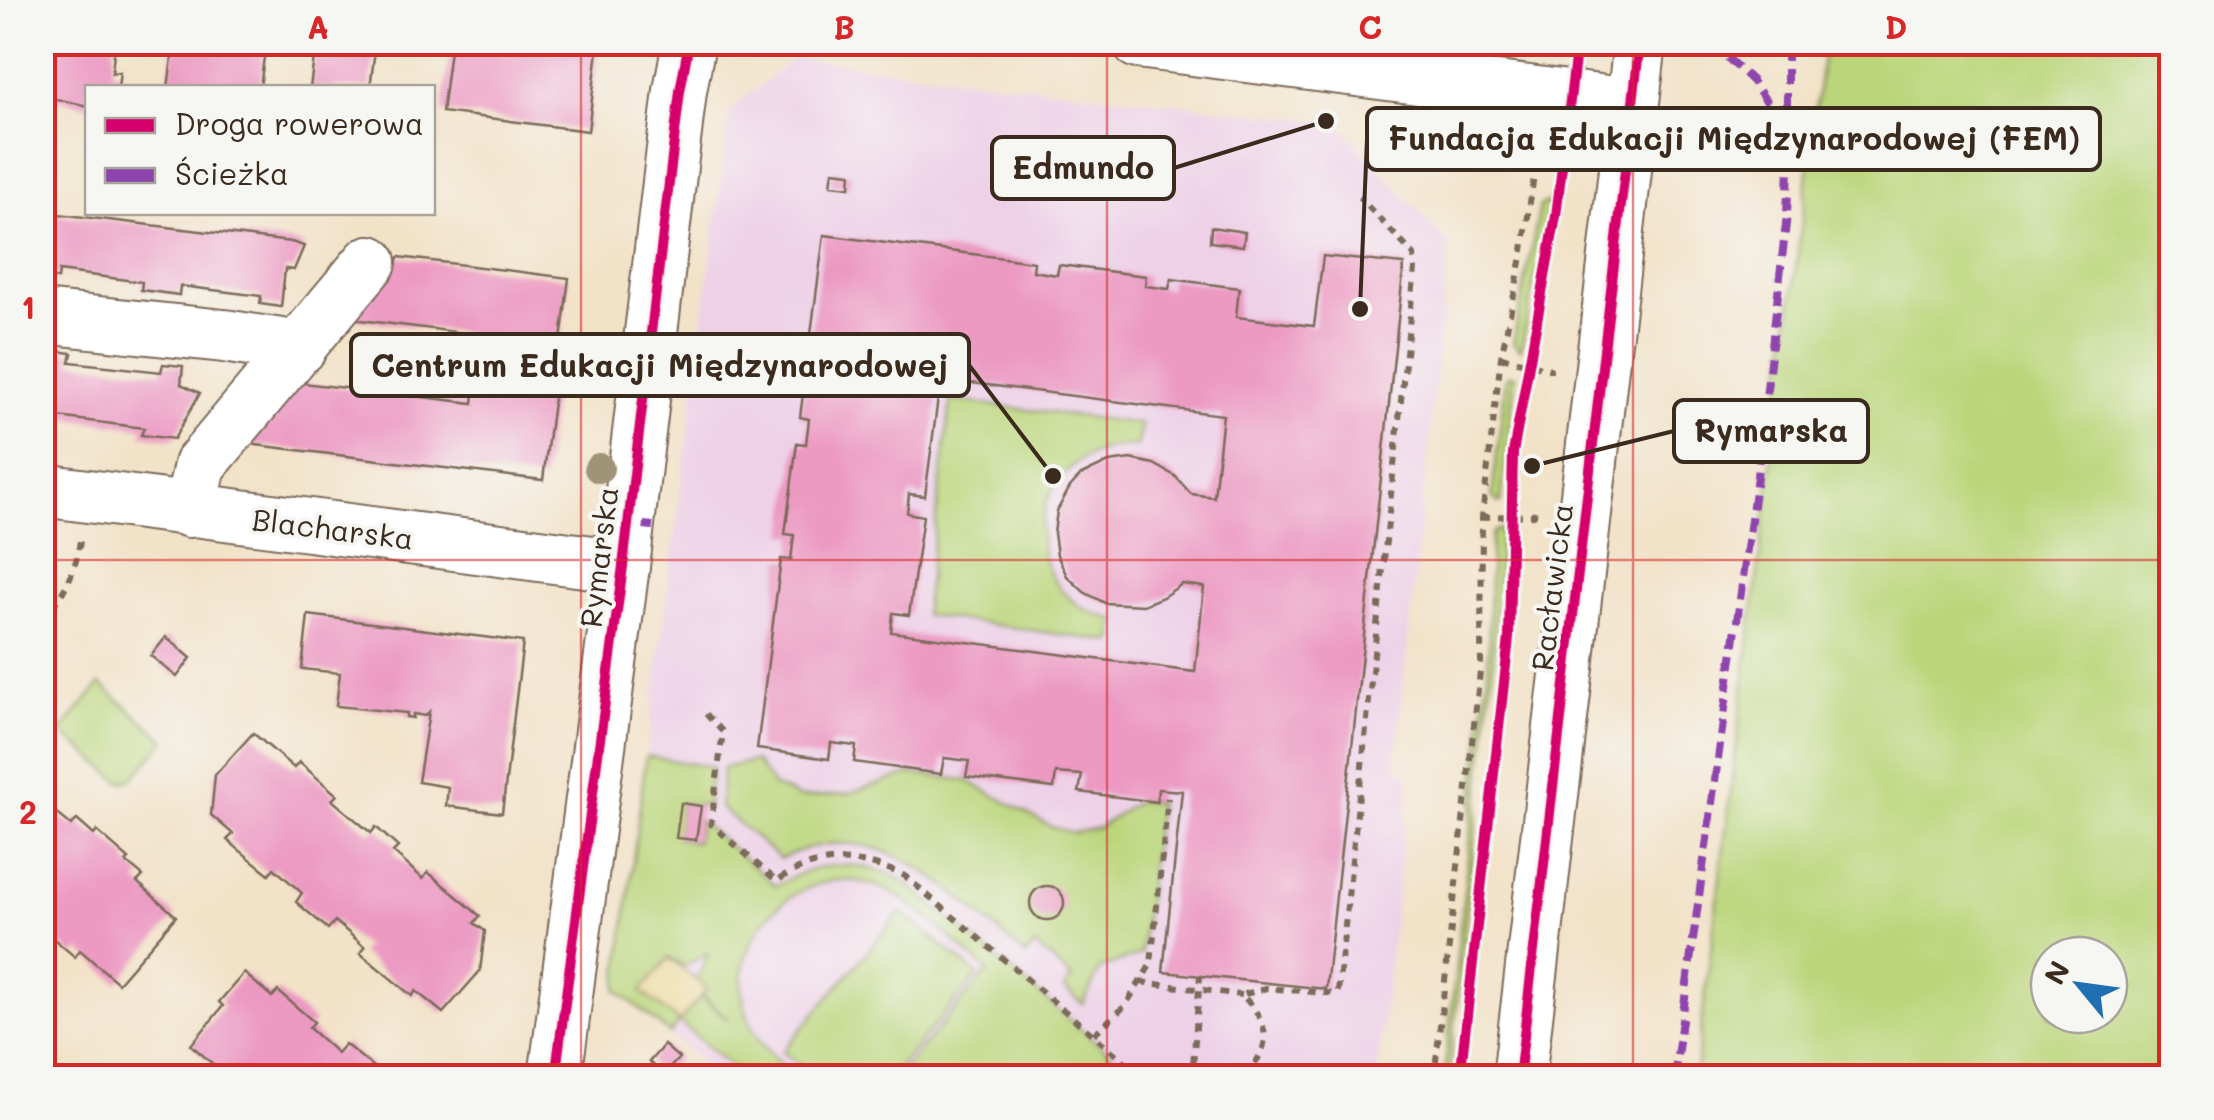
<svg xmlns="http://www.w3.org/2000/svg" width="2214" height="1120" font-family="Mali,sans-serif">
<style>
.built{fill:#eed0e7}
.green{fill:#bbd57a;stroke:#7b804c;stroke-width:2.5;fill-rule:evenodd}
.sand{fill:#eeda9e;stroke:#94825e;stroke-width:2.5}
.building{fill:#ec9ac2;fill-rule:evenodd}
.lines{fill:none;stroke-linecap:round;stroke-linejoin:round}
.minor-casing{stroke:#7b6a5a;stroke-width:56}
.path{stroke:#7b6a5a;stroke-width:6;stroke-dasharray:8 8;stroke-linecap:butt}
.minor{stroke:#fff;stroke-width:52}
.quiet{stroke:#8e44ad;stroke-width:8;stroke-dasharray:15 8;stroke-linecap:butt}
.cycleway-casing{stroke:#f6f6f2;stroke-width:16}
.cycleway{stroke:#d6006c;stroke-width:10}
.tree{fill:#9f9477}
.grid{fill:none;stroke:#d62828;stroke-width:2.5;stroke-opacity:0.55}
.labels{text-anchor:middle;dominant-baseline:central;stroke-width:8;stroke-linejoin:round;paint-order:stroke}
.street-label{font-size:30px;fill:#3b2a1e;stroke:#f6f6f2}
.leader{fill:none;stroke:#3b2a1e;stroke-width:4}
.callout-dot{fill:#3b2a1e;stroke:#f6f6f2;stroke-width:4}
.callout{fill:#f6f6f2;stroke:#3b2a1e;stroke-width:4}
.callout-label{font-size:32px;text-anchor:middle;font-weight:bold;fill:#3b2a1e}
.neatline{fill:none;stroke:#d62828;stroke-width:4}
.grid-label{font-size:32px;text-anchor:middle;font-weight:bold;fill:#d62828}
</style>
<rect width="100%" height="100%" fill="#f6f6f2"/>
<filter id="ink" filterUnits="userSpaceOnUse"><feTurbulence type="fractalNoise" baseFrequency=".01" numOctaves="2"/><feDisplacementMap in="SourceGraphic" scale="20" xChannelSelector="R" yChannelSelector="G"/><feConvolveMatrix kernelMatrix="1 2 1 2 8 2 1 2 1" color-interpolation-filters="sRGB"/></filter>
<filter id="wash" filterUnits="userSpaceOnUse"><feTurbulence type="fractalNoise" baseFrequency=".0048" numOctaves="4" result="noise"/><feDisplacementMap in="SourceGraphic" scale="40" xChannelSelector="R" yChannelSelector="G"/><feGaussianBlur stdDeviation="2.25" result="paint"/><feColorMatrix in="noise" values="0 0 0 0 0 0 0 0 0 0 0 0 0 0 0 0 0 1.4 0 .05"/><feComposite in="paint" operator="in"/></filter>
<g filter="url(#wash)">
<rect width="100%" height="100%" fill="#f2e2c8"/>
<path class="built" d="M794,58l543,65 112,121 -54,522 14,11 -32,300h-657l-104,-87 114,-880z"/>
<g class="green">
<path d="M1824,43h347v1034h-476zM2049,955h60v60h-60z"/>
<path d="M1550,202l-29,148 -8,-7 27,-137z"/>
<path d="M1509,375l6,1 -14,127 -4,-1 -5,-6 14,-118z"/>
<path d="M951,400l190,24 -4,22c-115,-5 -131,154 -22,173l-2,23 -189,-27z"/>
<path d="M1501,529l-8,138 -44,410h-5l44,-410 3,-129 2,-6z"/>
<path d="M100,684l66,56 -35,40 -10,2 -60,-50z"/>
<path d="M646,756l66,11 -5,38 -26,-2 -4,35 19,4 4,-21 76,65c42,-26 83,-27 127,-6l235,197h-241l91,-106c-33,-28 -76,-75 -117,-87 -75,-21 -147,54 -125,127 8,29 28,48 50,66h-52l-65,-55 -9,12 -53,-44zM708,953l-11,28 10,8 -5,6 27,25 -28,-23 -23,24 -9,-63 15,8z"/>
<path d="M755,761l18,25 27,12 47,-4 63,-20 56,6 86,47 21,6 25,-5 40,-27 20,2 -17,151 -41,15 -17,35 -19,-16 8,-10 -37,-33 -9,11c-71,-61 -144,-149 -246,-97l-60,-52 3,-39z"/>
<path d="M901,912l77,63 -88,102h-76l-31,-26z"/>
</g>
<path class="sand" d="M669,958l38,31 -28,33 -38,-31z"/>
<g id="blocks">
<g class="building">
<path d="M42,42h73l-3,31 8,-1 -2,16h-30v18l-46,-10z"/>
<path d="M174,42h92l-6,46h-92z"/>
<path d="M316,42h60l-6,46h-60z"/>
<path d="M451,42h148l-11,89 -146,-19z"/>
<path d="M833,171l18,2 -1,14 -19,-2z"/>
<path d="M42,212l249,30 13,4 -10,24 -9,-1 -4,38 -21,-3 1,-8 -81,-10 -1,9 -38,-5 1,-8 -83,-11 -1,8 -16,-2z"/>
<path d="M1211,227l34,5 -2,14 -33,-4z"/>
<path d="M824,235l210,27 -1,9 24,4 2,-10 87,11 -1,10 24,3 2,-10 68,9 -3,29 78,9 9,-70 81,8 -78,725 -163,-17 19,-181 -24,-2 -1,13 -78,-10 3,-17 -26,-2 -2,15 -88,-11 3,-16 -25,-3 -3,16 -87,-12 2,-16 -25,-3 -2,16 -72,-10 24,-190 10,1 3,-25 -9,-1 12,-91 9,1 3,-25 -9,-2zM924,377l299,38 -9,82 -23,-3 -16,-18 -21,-12 -23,-5 -22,3 -28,13 -11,12 -13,24 -3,22 3,22 10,21 17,16 21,11 38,2 20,-8 19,-13 22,3 -9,85 -304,-40 2,-19 16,2 14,-99 -16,-3 2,-19 16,2 13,-98 -16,-3z"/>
<path d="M399,257l170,21 -26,202 -287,-35 -6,-4 45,-59 178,21 8,-68 -121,-15 -5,-4z"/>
<path d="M42,349l30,4 -2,9 91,10 2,-8 20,2 -2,18 19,9 -26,46 -33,-4 3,-7 -102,-13z"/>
<path d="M308,615l215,27 -21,171 -56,-7 2,-19 -30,-5 11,-70 -4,4 -12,-2v4l-7,-1 1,-4 -71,-7 4,-33 -38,-4z"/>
<path d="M166,637l25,21 -14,19 -26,-21z"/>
<path d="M253,733l41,35 5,-6 38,33 -5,5 39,33 5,-6 22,20 -5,5 30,27 5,-7 52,44 -6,7 11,8 -5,40 -37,42 -27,-22 -4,5 -52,-43 5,-6 -30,-26 -7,8 -32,-27 6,-9 -28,-25 -5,6 -42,-34 6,-6 -22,-19 4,-40z"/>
<path d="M42,801l29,24 6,-5 17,15 3,-4 32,28 -3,3 17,14 -6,6 39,34 -58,67 -38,-33 -5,7 -33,-28z"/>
<path d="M681,803l20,3 -5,34 -20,-2z"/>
<circle cx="1047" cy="903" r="17"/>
<path d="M244,973l28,24 6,-6 36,31 -5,6 28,25 8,-9 33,27 -5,7h-156l-8,-7 5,-6 -23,-20 32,-39 -4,-4z"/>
<path d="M664,1045l15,13 -16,17 -14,-13z"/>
</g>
</g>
</g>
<g filter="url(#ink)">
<use href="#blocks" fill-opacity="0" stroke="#7b6a5a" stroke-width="2.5"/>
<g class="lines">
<g class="minor-casing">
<g id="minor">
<path d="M1138,42l492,63"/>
<path d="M42,317l182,19 76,12"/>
<path d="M42,490l581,76"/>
<path d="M190,511l10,-46 170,-203"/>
<path d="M555,1078l68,-512 57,-475 9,-49"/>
<path d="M1519,1078l121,-1036"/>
</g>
</g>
<g class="path">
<path d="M1501,357l49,12v3"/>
<path d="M1482,517l52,-2 1,-6"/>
<path d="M42,619c23,-26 33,-45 38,-78"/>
<path d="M706,714l17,18 -12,92 66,57c40,-28 85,-25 128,-5l239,202"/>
<path d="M1140,982l102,13"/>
<path d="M1094,1034l31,-28 26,-42 17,-166"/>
<path d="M1192,1078l8,-102"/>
<path d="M1249,1078c2,-12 11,-19 14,-30 7,-21 -8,-39 -21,-53l24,-7 71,6 1,-3 77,-722 -1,-14 -55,-58"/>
<path d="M1434,1078l47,-415 1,-146 19,-160 21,-100 17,-116"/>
</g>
<use href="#minor" class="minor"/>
<g class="quiet">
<path d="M1787,130v-88"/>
<path d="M598,520l55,6"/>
<path d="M1674,1078l83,-602 30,-261 3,-71 -3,-14 -35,-49 -41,-39"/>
</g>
<g class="cycleway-casing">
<g id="cycleway">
<path d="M555,1078l68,-512 57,-475 9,-49"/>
<path d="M1460,1078l49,-440 4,-185 43,-237 21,-174"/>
<path d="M1519,1078l121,-1036"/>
</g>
</g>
<use href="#cycleway" class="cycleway"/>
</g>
<circle class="tree" cx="599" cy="468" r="15"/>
</g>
<path class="grid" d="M581,42v1036M1107,42v1036M1633,42v1036M42,560h2130"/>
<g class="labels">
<g class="street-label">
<text transform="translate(333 528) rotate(7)">Blacharska</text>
<text transform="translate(598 557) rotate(-83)">Rymarska</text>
<text transform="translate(1551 587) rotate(-83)">Racławicka</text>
</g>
</g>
<path class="leader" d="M1360 309L1367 139M1326 121L1174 168M1053 476L969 365M1532 466L1674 431"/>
<g class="callout-dot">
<circle cx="1360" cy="309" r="10"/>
<circle cx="1326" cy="121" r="10"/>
<circle cx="1053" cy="476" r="10"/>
<circle cx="1532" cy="466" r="10"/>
</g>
<g class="callout">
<rect x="1367" y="108" width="733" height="62" rx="10"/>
<rect x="992" y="137" width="182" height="62" rx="10"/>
<rect x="351" y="334" width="618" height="62" rx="10"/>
<rect x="1674" y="400" width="194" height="62" rx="10"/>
</g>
<g class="callout-label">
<text x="1734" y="150">Fundacja Edukacji Międzynarodowej (FEM)</text>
<text x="1083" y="179">Edmundo</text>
<text x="660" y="377">Centrum Edukacji Międzynarodowej</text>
<text x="1771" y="442">Rymarska</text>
</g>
<rect width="2214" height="1120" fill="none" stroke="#f6f6f2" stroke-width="110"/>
<rect x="85" y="85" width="350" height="130" fill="#f6f6f2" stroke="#aba49d" stroke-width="2.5"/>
<rect x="105" y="118" width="50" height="15" fill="#d6006c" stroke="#aba49d" stroke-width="2.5"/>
<text x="175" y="135" font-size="30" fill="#3b2a1e">Droga rowerowa</text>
<rect x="105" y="168" width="50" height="15" fill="#8e44ad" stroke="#aba49d" stroke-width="2.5"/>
<text x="175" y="185" font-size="30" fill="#3b2a1e">Ścieżka</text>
<g transform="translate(2079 985) rotate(299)"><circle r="48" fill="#f6f6f2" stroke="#aba49d" stroke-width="2.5"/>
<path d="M0-8L18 38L0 25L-18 38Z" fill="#1f6fb2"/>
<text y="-15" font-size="28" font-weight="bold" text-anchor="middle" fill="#3b2a1e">N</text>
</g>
<rect x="55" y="55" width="2104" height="1010" class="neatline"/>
<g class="grid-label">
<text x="318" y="39">A</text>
<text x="844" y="39">B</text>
<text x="1370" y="39">C</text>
<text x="1896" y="39">D</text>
<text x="28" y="319">1</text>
<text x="28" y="824">2</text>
</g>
</svg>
